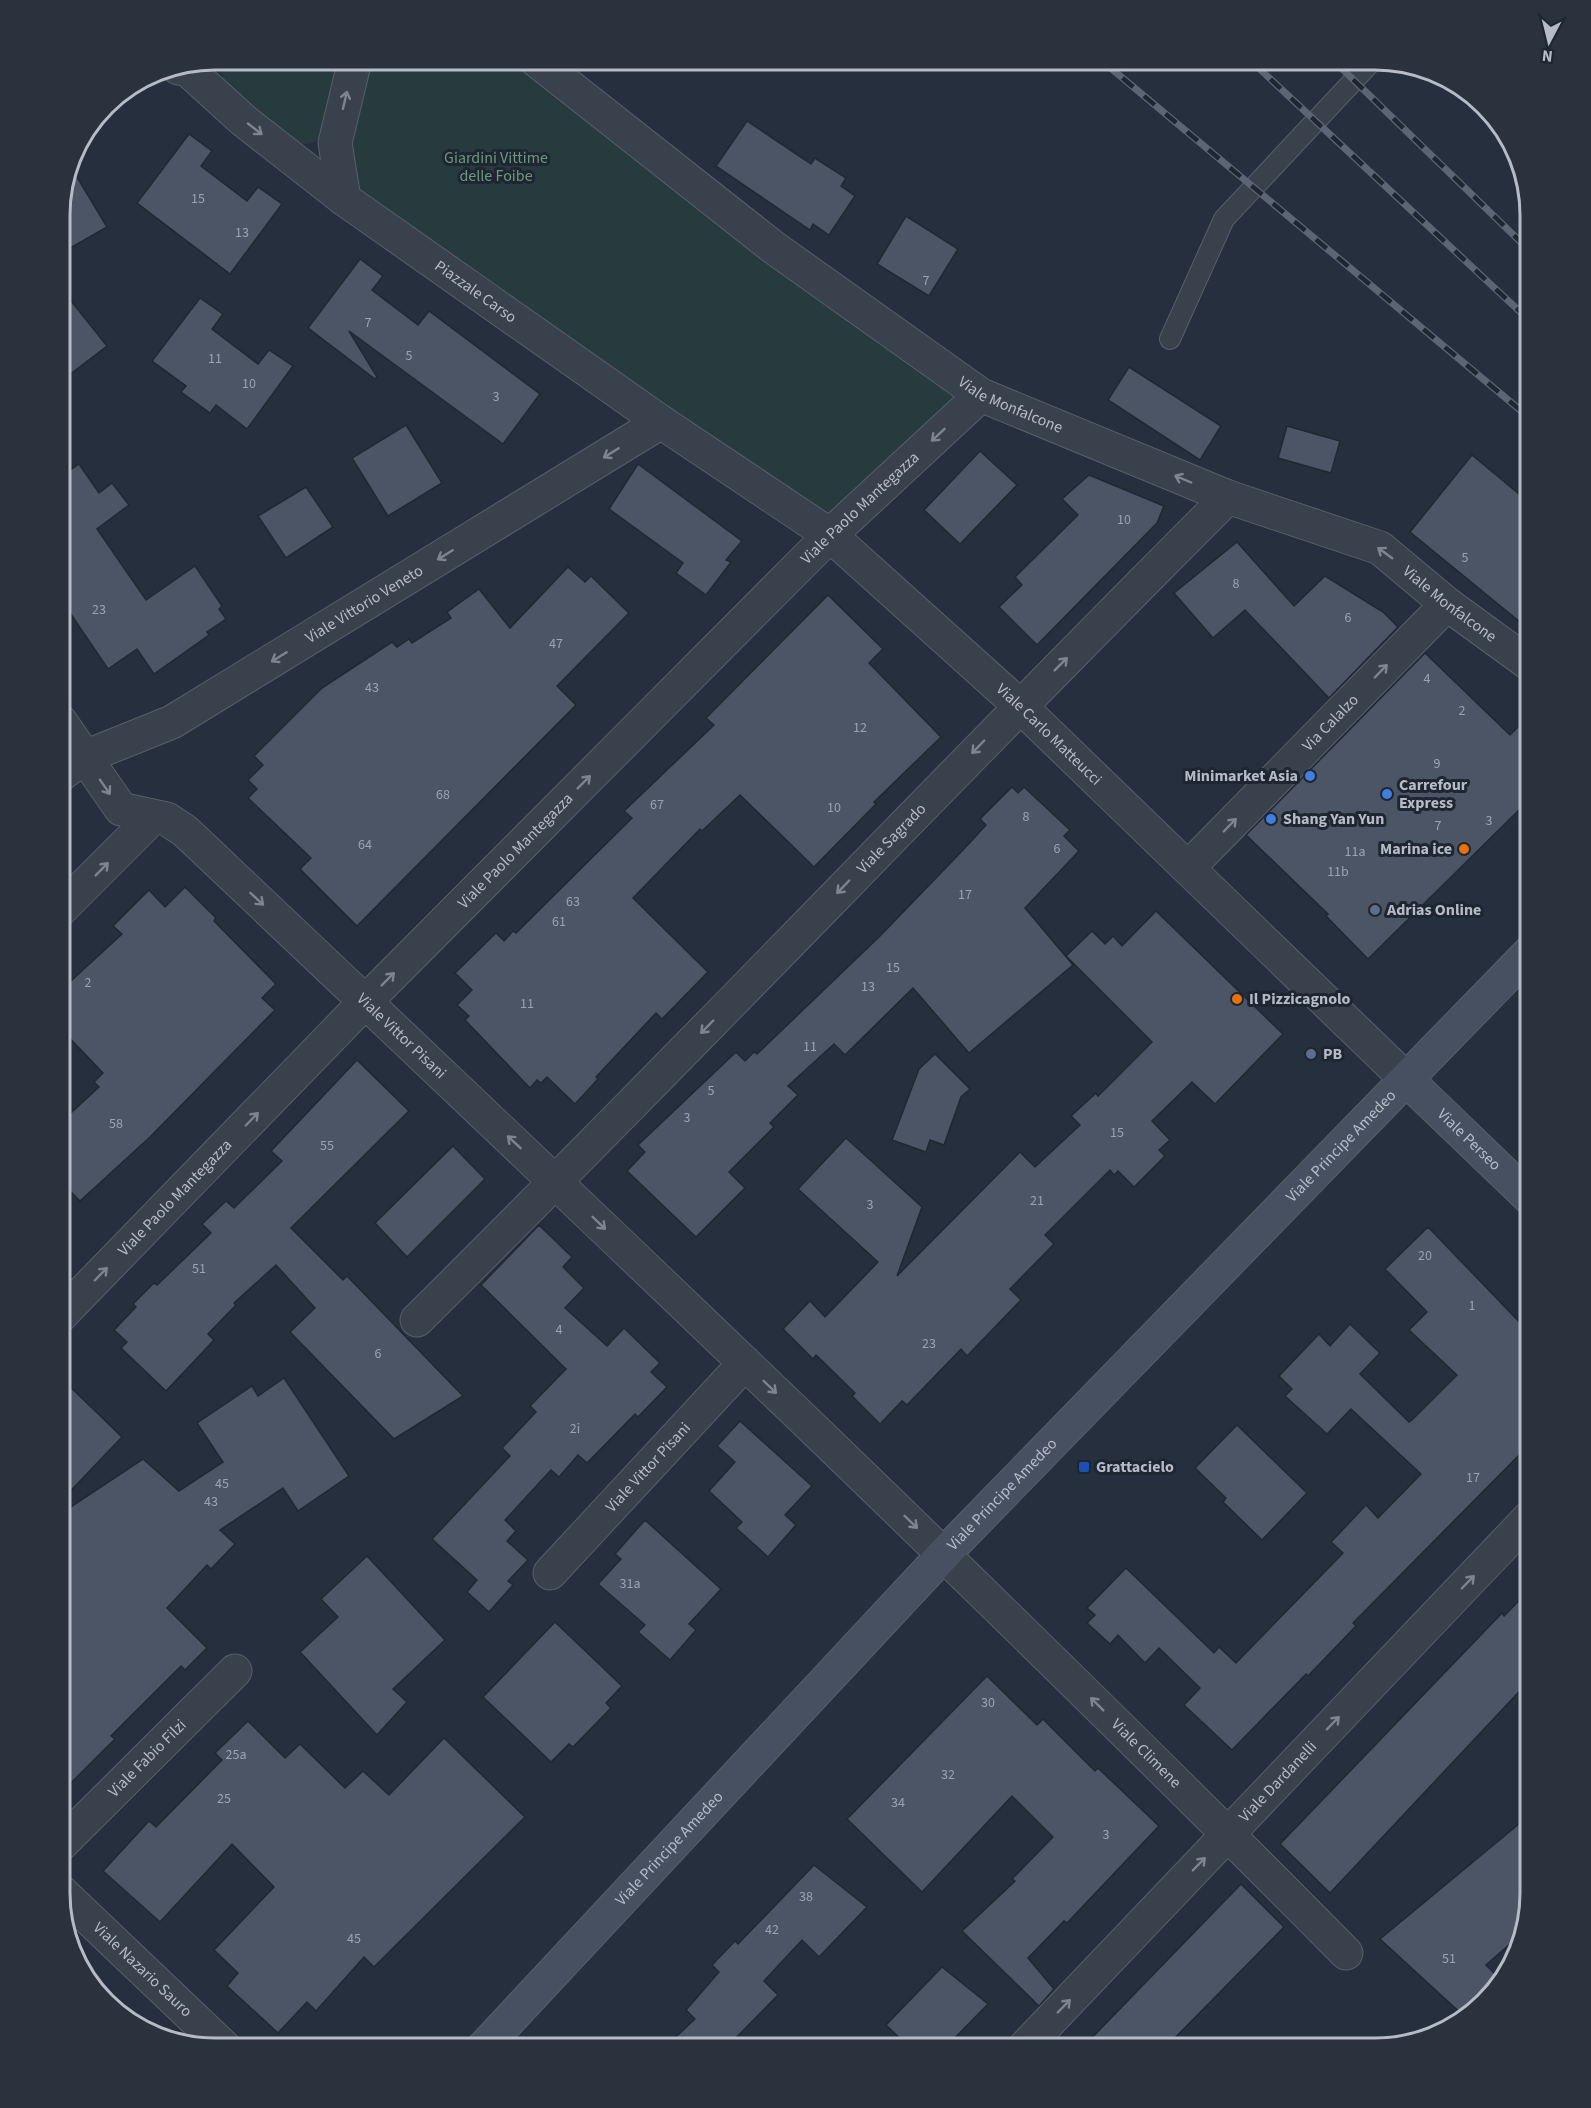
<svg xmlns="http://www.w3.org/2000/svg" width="1591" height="2108" font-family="'Source Sans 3',sans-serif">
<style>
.green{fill:#273b3e}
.building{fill:#4c5566;stroke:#202834;stroke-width:1.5}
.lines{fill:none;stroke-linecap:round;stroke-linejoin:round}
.lane-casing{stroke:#575f6b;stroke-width:22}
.street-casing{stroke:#575f6b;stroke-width:35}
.secondary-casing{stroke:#575f6b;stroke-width:35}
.lane{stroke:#39414d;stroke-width:20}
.street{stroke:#39414d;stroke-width:33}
.secondary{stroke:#475060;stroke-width:33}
.rail-casing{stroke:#5b6574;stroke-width:7}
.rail{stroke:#1e2632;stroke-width:4.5;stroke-dasharray:14;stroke-linecap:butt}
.oneway{stroke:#7d8591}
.shop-dot{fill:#3f7fe0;stroke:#1e2632;stroke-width:2}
.food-dot{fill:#e8710a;stroke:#1e2632;stroke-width:2}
.service-dot{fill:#5c6f8a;stroke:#1e2632;stroke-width:2}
.transit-dot{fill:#1a4fb4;stroke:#1e2632;stroke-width:2}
.labels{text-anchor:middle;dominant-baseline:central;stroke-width:6;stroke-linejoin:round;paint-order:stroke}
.number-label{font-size:14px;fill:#9ba2b0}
.park-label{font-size:16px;fill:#6d9879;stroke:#1e2632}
.street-label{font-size:16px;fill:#b5bcc8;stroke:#1e2632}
.poi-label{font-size:16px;font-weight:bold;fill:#b5bcc8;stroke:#1e2632;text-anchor:start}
.rim{fill:none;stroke:#b5bcc8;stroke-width:3}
</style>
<rect width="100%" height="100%" fill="#252f3d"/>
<g class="green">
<path d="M217,60h126l-17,74 -13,9 -15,2c-30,-21 -74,-45 -81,-85z"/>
<path d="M367,60h148l447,333 -134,125 -470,-325 -9,-49z"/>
</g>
<g class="building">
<path d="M747,121l64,43 4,-6 31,20 -5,8 14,10 -26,39 -16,-11 -3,6 -94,-64z"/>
<path d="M189,134l23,17 -11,15 46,35 11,-14 24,17 -52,70 -93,-71z"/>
<path d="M71,167l36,60 -47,27v-49z"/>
<path d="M906,216l52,33 -29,47 -52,-32z"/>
<path d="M360,259l23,17 -11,14 46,35 11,-14 111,83 -37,50 -154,-113 28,46 -2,2 -67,-51z"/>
<path d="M60,287l47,59 -47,36z"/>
<path d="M200,298l23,16 -11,15 46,35 11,-14 24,16 -46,63 -31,-24 -6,8 -29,-21 5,-6 -34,-25z"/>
<path d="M1129,367l92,59 -21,34 -92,-60z"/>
<path d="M406,425l36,58 -54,33 -36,-58z"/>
<path d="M1287,426l53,15 -9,32 -53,-15z"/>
<path d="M980,451l37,34 -57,59 -36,-34z"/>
<path d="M1472,455l59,49v127l-121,-99z"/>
<path d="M79,464l20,29 13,-10 17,22 -32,24 49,71 49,-34 27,40 -3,3 7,10 -19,13 2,3 -55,39 -17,-25 -29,20 -48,-71v-121z"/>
<path d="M638,464l104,77 -16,19 5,2 -25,33 -30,-22 7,-10 -74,-54z"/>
<path d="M1089,475l75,31 -7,17 -120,122 -38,-38 23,-22 -7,-8 63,-62 -16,-16z"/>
<path d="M306,487l27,40 -47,31 -28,-42z"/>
<path d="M1237,542l57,64 31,-30 58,36 15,15 -69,71 -84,-88 -32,28 -39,-45z"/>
<path d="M568,567l17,15 6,-6 38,37 -72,73 19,19 -219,221 -57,-57 11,-11 -63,-60 9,-9 -9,-9 15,-15 -9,-9 68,-68 70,-46 5,5 12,-8 3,4 39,-25 -4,-6 32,-23 31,39z"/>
<path d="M828,595l55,54 -14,14 72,74 -67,65 2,2 -62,63 -74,-72 -38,36 -2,-2 -67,69 75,74 -46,47 -6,-6 -60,64 2,2 -23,25 -28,-27 -6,6 -4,-3 -7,8 -65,-68 4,-4 -12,-11 15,-15 -17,-17 41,-40 8,8 9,-10 3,2 116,-115 -8,-7 90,-86 -8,-7z"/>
<path d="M1425,653l85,82 21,-21v84l-163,161 -42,-43 2,-2 -82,-79z"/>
<path d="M1012,787l6,6 6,-6 46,43 -6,6 15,15 -54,57 48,57 -104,88 -56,-65 -68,67 -11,-11 -46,42 10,9 -28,28 4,4 -45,45 16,16 -49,49 -69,-66 18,-19 -7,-7 98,-93 9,9 9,-9 3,2 123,-118 84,-87 22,-24 -6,-6z"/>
<path d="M185,887l31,31 -2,3 62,63 -14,14 13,12 -125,127 -70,64 -20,-20v-58l39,-36 -5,-5 9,-9 -43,-45v-37l62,-57 -9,-8 36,-36 16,17z"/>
<path d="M1156,911l127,123 -68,70 -23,-22 -40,39 18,19 -11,10 6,6 -31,31 -16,-16 -4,4 -4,-5 -65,65 9,9 -44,45 11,11 -54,56 -6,-7 -54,56 -5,-4 -22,23 -28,-28 3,-3 -39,-38 -3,4 -30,-30 27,-28 15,16 53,-55 -80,-73 48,-51 76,69 -25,69 123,-124 15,15 45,-42 -9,-9 25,-23 2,3 54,-54 -86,-86 26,-25 13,13 8,-8 9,10z"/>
<path d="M935,1054l35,35 -9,8 -17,48 -14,-5 -4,12 -34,-12 27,-71z"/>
<path d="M357,1060l52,51 -118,117 52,52 4,-4 116,120 -69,43 -104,-107 25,-24 -39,-43 -42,38 2,2 -28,29 6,6 -48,51 -45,-43 6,-6 -13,-12 22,-23 -3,-3 21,-21 3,2 54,-52 -9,-9 24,-23 8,7 48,-47 -11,-10z"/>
<path d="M453,1146l32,33 -78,78 -32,-34z"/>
<path d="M539,1225l33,32 -9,10 21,21 -19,20 42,38 17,-18 36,35 -9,9 16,15 -29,30 -3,-3 -48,49 -9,-8 -19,22 -8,-7 -46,50 11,11 -9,10 21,19 -20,21 5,4 -24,27 -22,-20 10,-12 -45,-41 78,-83 -8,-8 34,-36 -6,-6 36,-37 -85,-84z"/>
<path d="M1428,1227l103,107v109l-178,180 3,3 -48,50 -2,-2 -74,76 -48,-45 16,-17 -41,-40 -14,15 -27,-28 -8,9 -23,-21 8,-8 -8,-7 39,-40 88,85 5,-6 17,16 107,-110 -12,-11 35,-37 12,13 43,-44 -70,-65 -24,25 -42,-38 7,-7 -13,-13 40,-42 11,12 20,-22 30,29 -20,21 49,48 4,-3 44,-44 -48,-45 18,-18 -42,-43z"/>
<path d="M60,1377l62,60 -62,65z"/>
<path d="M284,1378l65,98 -51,35 -15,-23 -63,42 15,14 -24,25 -4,-4 -40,43 40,40 -22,22 -4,-4 -70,70 4,3 -55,55v-280l83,-55 36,32 44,-29 -26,-39 55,-37 6,10z"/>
<path d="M740,1421l72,65 -27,29 11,10 -28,32 -32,-29 6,-6 -33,-31 26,-29 -18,-16z"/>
<path d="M1237,1425l70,68 -45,47 -39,-38 3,-4 -31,-30z"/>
<path d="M645,1520l76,69 -32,35 7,6 -26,30 -32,-28 7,-7 -47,-41 23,-25 -6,-5z"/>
<path d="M367,1556l78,84 -52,49 14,13 -30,33 -77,-83 38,-35 -17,-18z"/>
<path d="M1531,1588v91l-201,214 -50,-49 222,-231 2,3z"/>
<path d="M555,1622l67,64 -16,17 5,5 -38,39 -4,-3 -18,18 -68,-65z"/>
<path d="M987,1676l50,49 6,-6 52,52 3,-3 61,58 -92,97 -3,-2 -36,37 26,31 -15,17 -77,-75 53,-50 -3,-2 41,-42 -41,-41 -90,96 -75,-73z"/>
<path d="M248,1721l37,37 15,-14 45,44 18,-17 26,24 55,-57 81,79 -151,150 -10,-10 -48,54 -9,-9 -29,31 -51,-47 11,-13 -24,-23 60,-63 -42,-43 -72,78 -57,-51 46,-50 7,6 66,-67 -7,-7z"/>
<path d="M1531,1814v79l-12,43 -33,29 15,15 -35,38 -86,-79z"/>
<path d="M814,1865l53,42 -48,50 -17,-17 -38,41 14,14 -52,53h-62l31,-29 -9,-9 33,-38 -7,-7 23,-24 3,3z"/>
<path d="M1241,1884l43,43 -119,121h-83z"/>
<path d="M942,1967l46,37 -43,44h-35l-24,-23z"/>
</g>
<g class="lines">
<g class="lane-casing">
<path id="lane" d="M1170,339l54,-120 149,-159"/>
</g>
<g class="street-casing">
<g id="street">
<path id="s1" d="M536,60l237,187 208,148 247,102 152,51 67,56 84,61"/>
<path id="s2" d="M178,68l9,1 56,51 101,79 317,223 169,113 189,170 388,375"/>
<path d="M344,199l-9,-56 20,-83"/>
<path id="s3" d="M60,721l61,88 46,10 18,12c391,370 783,740 1161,1122"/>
<path id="s4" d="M60,775l25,-18 87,-35 489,-300"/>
<path id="s5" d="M1189,867l258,-263"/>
<path d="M60,910l93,-93"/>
<path id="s6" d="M60,1316l305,-314 465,-467 151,-140"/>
<path id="s7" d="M417,1320c274,-271 538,-551 811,-823"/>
<path id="s8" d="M550,1573l195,-210"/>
<path id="s9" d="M60,1845l175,-174"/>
<path id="s10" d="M60,1891l165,157"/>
<path id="s11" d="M1024,2048l507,-532"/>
</g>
</g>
<g class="secondary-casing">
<g id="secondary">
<path id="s12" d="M1407,1080l124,119"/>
<path id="s13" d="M483,2048l461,-494 587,-603"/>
</g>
</g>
<use href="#lane" class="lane"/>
<use href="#street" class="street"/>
<use href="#secondary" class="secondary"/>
<g class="rail-casing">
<g id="rail">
<path d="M1101,60l430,359"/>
<path d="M1250,60l281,262"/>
<path d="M1333,60l198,192"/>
</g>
</g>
<use href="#rail" class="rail"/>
</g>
<defs><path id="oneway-shaft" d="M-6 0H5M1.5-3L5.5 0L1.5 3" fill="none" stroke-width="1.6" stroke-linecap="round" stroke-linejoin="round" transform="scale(1.5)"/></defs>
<g class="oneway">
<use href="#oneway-shaft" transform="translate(345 100) rotate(-77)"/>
<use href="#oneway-shaft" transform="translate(255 129) rotate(38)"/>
<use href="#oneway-shaft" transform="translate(938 435) rotate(137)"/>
<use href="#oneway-shaft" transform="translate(611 453) rotate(148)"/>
<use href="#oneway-shaft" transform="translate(1183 479) rotate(-157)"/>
<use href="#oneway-shaft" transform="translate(1385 553) rotate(-144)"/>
<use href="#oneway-shaft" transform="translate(445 555) rotate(148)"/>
<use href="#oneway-shaft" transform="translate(279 657) rotate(148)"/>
<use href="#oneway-shaft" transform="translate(1061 664) rotate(-45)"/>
<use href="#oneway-shaft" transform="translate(1381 671) rotate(-46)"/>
<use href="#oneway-shaft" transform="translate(978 747) rotate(134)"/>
<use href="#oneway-shaft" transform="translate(584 782) rotate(-45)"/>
<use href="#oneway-shaft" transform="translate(105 787) rotate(55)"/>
<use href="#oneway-shaft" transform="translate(1230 825) rotate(-46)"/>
<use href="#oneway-shaft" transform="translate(102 869) rotate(-45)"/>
<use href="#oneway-shaft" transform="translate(843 887) rotate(134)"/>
<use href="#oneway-shaft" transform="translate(257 899) rotate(43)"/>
<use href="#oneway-shaft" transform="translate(388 979) rotate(-45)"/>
<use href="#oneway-shaft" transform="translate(707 1027) rotate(134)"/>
<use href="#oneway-shaft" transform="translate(252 1119) rotate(-46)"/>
<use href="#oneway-shaft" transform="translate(514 1142) rotate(-137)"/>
<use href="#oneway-shaft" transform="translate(599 1223) rotate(44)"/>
<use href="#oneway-shaft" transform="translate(101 1274) rotate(-46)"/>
<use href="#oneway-shaft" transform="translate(770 1387) rotate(44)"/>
<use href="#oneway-shaft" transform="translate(911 1522) rotate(44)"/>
<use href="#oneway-shaft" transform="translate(1468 1582) rotate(-46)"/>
<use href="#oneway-shaft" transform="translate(1097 1704) rotate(-135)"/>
<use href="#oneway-shaft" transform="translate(1333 1723) rotate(-46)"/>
<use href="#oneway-shaft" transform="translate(1199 1864) rotate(-46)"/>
<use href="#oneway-shaft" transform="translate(1064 2006) rotate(-46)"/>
</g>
<g class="shop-dot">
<circle cx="1310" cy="776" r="6"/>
<circle cx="1387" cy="794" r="6"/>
<circle cx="1271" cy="819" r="6"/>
</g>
<g class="food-dot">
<circle cx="1464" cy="849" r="6"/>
<circle cx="1237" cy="999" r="6"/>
</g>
<g class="service-dot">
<circle cx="1375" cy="910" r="6"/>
<circle cx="1311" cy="1054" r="6"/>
</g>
<rect class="transit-dot" x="1078" y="1461" width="12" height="12" rx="3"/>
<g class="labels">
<g class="number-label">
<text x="198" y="199">15</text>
<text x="242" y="233">13</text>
<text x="926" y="281">7</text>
<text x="368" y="323">7</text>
<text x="409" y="356">5</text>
<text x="215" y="359">11</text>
<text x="249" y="384">10</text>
<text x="496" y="397">3</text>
<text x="1124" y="520">10</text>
<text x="1465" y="558">5</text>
<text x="1236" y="584">8</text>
<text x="99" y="610">23</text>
<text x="1348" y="618">6</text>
<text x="556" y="644">47</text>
<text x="1427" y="679">4</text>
<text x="372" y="688">43</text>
<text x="1462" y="711">2</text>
<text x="860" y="728">12</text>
<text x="1437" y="764">9</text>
<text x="443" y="795">68</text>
<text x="657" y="805">67</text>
<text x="834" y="808">10</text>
<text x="1026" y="817">8</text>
<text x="1489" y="821">3</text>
<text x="1438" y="826">7</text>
<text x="365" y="845">64</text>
<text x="1057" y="849">6</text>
<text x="1355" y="852">11a</text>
<text x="1338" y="872">11b</text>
<text x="965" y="895">17</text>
<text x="573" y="902">63</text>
<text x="559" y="922">61</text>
<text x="893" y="968">15</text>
<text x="88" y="983">2</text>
<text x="868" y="987">13</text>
<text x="527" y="1004">11</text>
<text x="810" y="1047">11</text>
<text x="711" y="1091">5</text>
<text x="687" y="1118">3</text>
<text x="116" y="1124">58</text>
<text x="1117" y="1133">15</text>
<text x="327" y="1146">55</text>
<text x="1037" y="1201">21</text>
<text x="870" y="1205">3</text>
<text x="1425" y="1256">20</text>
<text x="199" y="1269">51</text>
<text x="1472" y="1306">1</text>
<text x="559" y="1330">4</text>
<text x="929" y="1344">23</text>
<text x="378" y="1354">6</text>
<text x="575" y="1429">2i</text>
<text x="1473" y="1478">17</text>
<text x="222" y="1484">45</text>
<text x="211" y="1502">43</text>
<text x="630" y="1584">31a</text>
<text x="988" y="1703">30</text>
<text x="236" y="1755">25a</text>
<text x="948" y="1775">32</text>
<text x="224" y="1799">25</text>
<text x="898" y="1803">34</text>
<text x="1106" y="1835">3</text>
<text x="806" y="1897">38</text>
<text x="772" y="1930">42</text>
<text x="354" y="1939">45</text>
<text x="1449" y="1959">51</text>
</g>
<g class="park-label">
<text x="496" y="158">Giardini Vittime<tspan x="496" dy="18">delle Foibe</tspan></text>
</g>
<g class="street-label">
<text stroke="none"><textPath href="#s2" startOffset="374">Piazzale Carso</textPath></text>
<text stroke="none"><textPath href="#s1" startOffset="588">Viale Monfalcone</textPath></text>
<text stroke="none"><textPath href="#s6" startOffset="1137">Viale Paolo Mantegazza</textPath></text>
<text stroke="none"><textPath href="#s1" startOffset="1074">Viale Monfalcone</textPath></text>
<text stroke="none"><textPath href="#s4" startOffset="350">Viale Vittorio Veneto</textPath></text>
<text stroke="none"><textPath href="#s5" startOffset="202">Via Calalzo</textPath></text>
<text stroke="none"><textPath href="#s2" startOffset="1100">Viale Carlo Matteucci</textPath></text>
<text stroke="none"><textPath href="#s7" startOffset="676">Viale Sagrado</textPath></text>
<text stroke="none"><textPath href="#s6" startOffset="651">Viale Paolo Mantegazza</textPath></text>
<text stroke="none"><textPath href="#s3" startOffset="474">Viale Vittor Pisani</textPath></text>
<text stroke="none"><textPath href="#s12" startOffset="86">Viale Perseo</textPath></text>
<text stroke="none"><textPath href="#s13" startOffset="1245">Viale Principe Amedeo</textPath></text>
<text stroke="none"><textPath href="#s6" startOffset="165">Viale Paolo Mantegazza</textPath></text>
<text stroke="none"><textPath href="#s8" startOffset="144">Viale Vittor Pisani</textPath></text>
<text stroke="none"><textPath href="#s13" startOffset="759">Viale Principe Amedeo</textPath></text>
<text stroke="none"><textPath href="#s3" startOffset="1508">Viale Climene</textPath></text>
<text stroke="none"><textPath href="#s9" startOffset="123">Viale Fabio Filzi</textPath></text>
<text stroke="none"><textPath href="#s11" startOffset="368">Viale Dardanelli</textPath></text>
<text stroke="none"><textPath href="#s13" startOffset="273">Viale Principe Amedeo</textPath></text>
<text stroke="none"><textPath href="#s10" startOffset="114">Viale Nazario Sauro</textPath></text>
</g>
<g class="poi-label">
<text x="1298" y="776" text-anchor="end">Minimarket Asia</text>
<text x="1399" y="785">Carrefour<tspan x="1399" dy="18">Express</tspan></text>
<text x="1283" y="819">Shang Yan Yun</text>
<text x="1452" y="849" text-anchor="end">Marina ice</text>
<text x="1387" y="910">Adrias Online</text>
<text x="1249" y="999">Il Pizzicagnolo</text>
<text x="1323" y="1054">PB</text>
<text x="1096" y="1467">Grattacielo</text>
</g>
</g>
<path d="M0 0H1591V2108H0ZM215 70H1375A145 145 0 0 1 1520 215V1893A145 145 0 0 1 1375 2038H215A145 145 0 0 1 70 1893V215A145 145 0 0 1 215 70Z" fill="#2a323e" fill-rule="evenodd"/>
<path class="rim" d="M215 70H1375A145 145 0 0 1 1520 215V1893A145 145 0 0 1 1375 2038H215A145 145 0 0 1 70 1893V215A145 145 0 0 1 215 70Z"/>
<g transform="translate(1549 42) rotate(187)" stroke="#1e2632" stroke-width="4.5" paint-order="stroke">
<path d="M0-4.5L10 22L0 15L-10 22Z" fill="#b5bcc8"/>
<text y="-9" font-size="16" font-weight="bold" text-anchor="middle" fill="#b5bcc8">N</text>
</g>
</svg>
